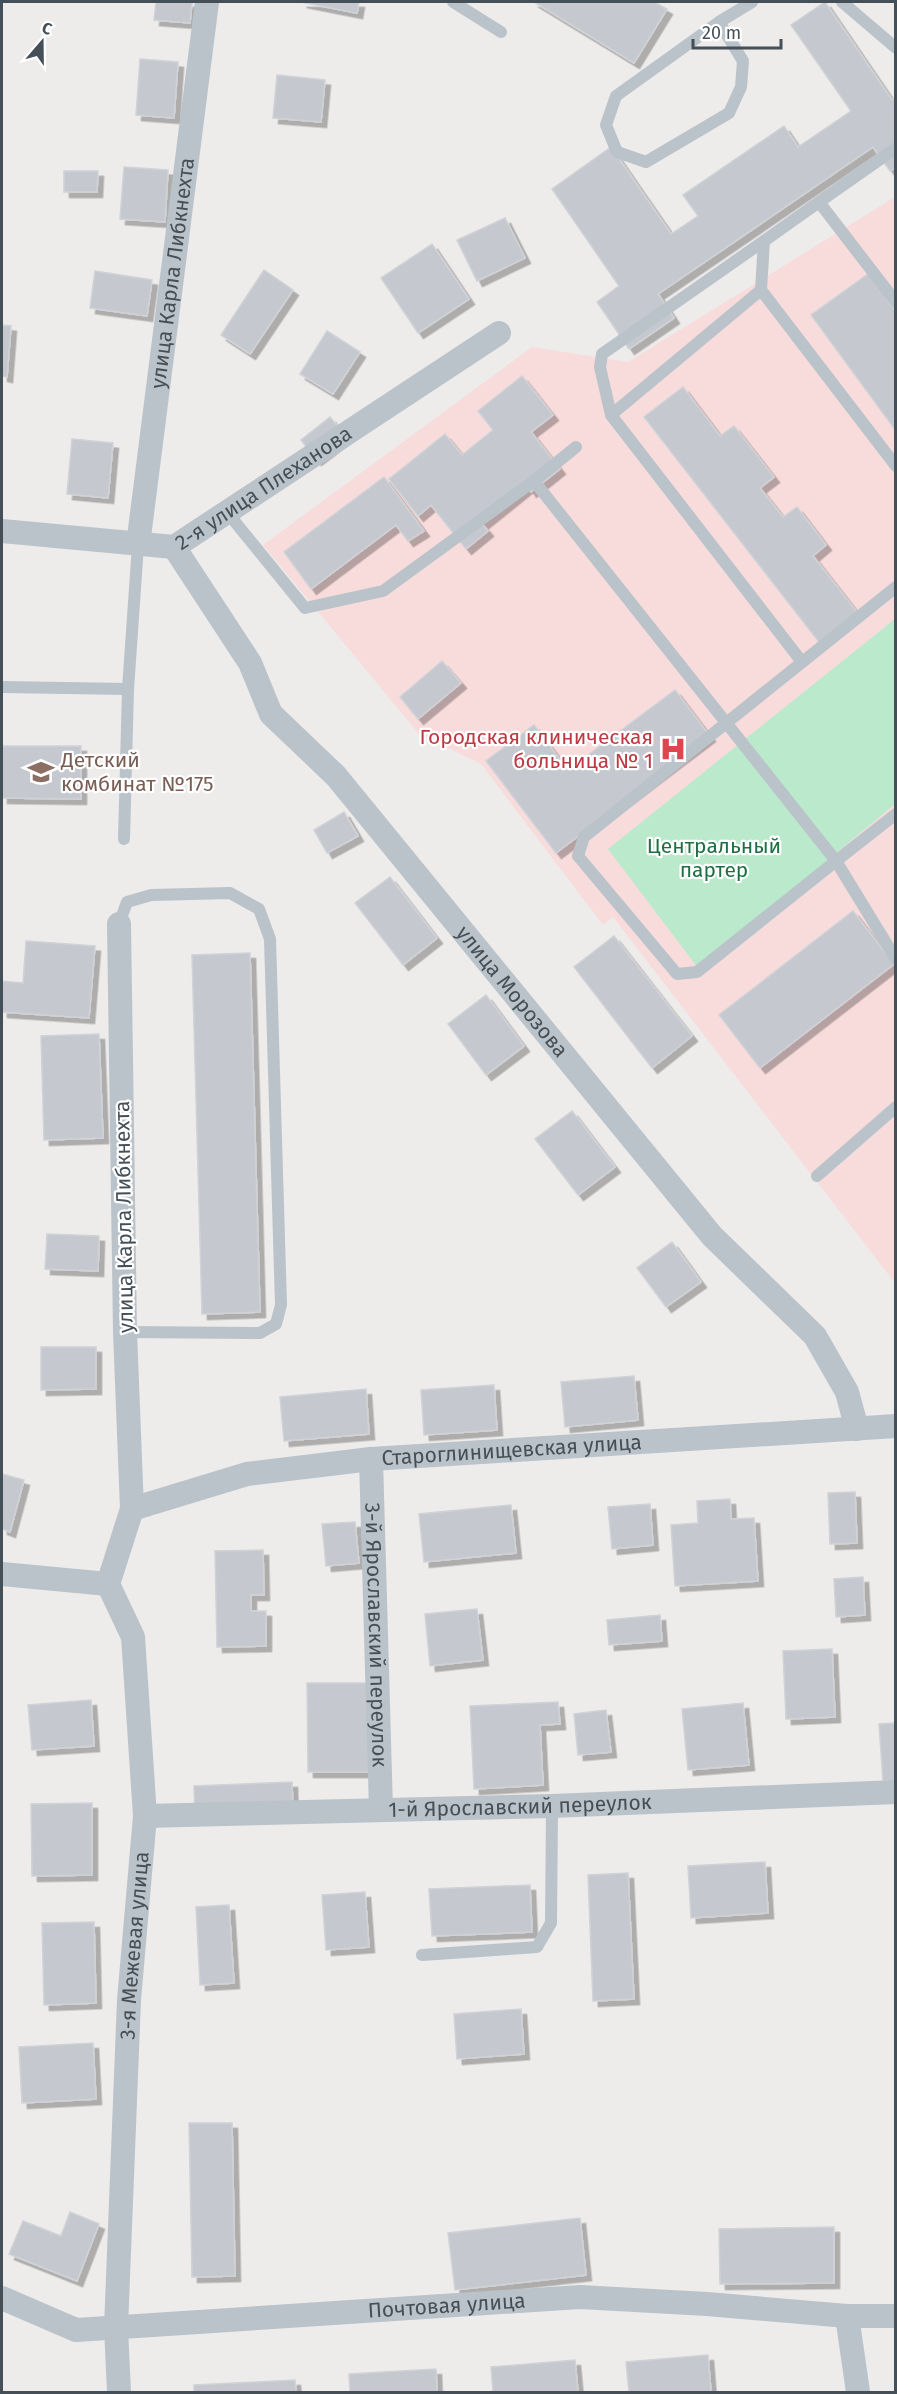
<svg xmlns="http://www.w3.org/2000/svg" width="897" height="2394" font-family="'Fira Sans',sans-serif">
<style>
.medical{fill:#f7dcdb}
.green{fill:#bbe9cb}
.building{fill:#c5c8ce;stroke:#cfd2d6;stroke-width:1.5;filter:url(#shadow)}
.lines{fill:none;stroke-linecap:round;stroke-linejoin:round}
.lane{stroke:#bac3ca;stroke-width:12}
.street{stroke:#bac3ca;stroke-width:24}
.labels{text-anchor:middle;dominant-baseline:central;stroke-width:4.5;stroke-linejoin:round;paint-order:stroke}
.street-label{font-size:21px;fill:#454f57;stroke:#fff}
.health-label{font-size:21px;fill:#be3a42;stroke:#fff;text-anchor:end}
.education-label{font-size:21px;fill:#785e54;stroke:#fff;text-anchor:start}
.park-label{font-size:21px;fill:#1d7043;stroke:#fff}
</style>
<defs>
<filter id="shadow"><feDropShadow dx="5.5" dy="5.5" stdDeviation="0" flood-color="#0004"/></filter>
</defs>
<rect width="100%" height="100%" fill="#eeebeb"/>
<path class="medical" d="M895,197v1086l-282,-366 -10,8 -122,-161 -62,-30 -156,-189 269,-198 96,15z"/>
<path class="green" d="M895,619v185l-197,164 -90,-119z"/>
<g class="building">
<path d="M156,2h36l-2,21 -36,-3z"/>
<path d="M301,2h58l-2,11z"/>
<path d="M534,2h120l13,7 -33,54z"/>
<path d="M825,2l67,98 4,-2v69l-6,4 -17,-24 -215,147 16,24 -45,31 -32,-47 22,-16 -67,-97 59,-42 60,87 27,-18 -15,-21 101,-69 14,21 53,-36 -60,-86z"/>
<path d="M140,59l38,3 -4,56 -38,-3z"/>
<path d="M277,75l48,5 -4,42 -48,-4z"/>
<path d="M124,167l44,3 -3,52 -45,-3z"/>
<path d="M64,171h34l-1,21h-33z"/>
<path d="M505,218l20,40 -48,23 -20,-41z"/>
<path d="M432,244l37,55 -51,34 -37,-55z"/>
<path d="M264,270l29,20 -43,64 -29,-19z"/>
<path d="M95,271l57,9 -5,36 -57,-8z"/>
<path d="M868,274l28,38v119l-85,-116z"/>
<path d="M2,325l9,1 -4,51 -5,-1z"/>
<path d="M327,331l33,21 -27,42 -33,-20z"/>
<path d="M522,376l31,39 -22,17 29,37 -29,23 -3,-5 -46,37 6,7 -22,18 -35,-44 -13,11 -29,-37 56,-45 17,21 31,-25 -15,-19z"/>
<path d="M683,387l37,49 14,-10 40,51 -14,11 23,29 14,-10 29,38 -13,11 44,56 -38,30 -175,-225z"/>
<path d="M330,417l16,20 -30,23 -15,-20z"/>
<path d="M72,439l41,4 -5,55 -41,-4z"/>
<path d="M384,477l40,54 -16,10 -12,-16 -85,64 -27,-37z"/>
<path d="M442,661l19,22 -43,36 -18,-22z"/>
<path d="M675,690l35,46 -154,117 -70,-92 48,-36 34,45z"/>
<path d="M2,746h79v53l-79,-1z"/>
<path d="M344,812l14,24 -31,17 -13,-23z"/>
<path d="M390,877l47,61 -34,27 -48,-62z"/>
<path d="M853,911l41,53 -134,104 -41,-53z"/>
<path d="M614,936l78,100 -40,32 -78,-101z"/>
<path d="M26,941l69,5 -6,72 -87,-6v-31l21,2z"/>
<path d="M250,953l10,359 -58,2 -10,-359z"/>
<path d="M486,995l38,51 -38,29 -38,-51z"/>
<path d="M99,1034l4,104 -59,2 -3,-104z"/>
<path d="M572,1111l43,56 -37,28 -43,-56z"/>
<path d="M47,1234l52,2 -1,35 -53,-2z"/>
<path d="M672,1242l29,40 -35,25 -29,-39z"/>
<path d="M41,1347h55v42l-55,1z"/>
<path d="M634,1376l4,44 -73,7 -4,-45z"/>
<path d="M494,1385l3,45 -73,5 -3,-45z"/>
<path d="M366,1389l3,45 -85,7 -4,-44z"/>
<path d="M2,1474l22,6 -14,52 -8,-3z"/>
<path d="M855,1492l2,51 -27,1 -2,-51z"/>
<path d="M730,1499l1,20 23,-1 4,63 -83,5 -4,-61 27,-2 -1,-22z"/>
<path d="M650,1504l3,41 -41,4 -4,-42z"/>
<path d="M511,1505l5,48 -92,9 -5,-48z"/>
<path d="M355,1522l4,41 -33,3 -4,-42z"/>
<path d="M263,1550l1,45h-13v16h15v35l-49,1 -2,-96z"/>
<path d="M863,1577l2,38 -29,2 -2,-38z"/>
<path d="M477,1609l6,51 -53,6 -5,-52z"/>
<path d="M660,1615l2,26 -53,4 -2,-25z"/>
<path d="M832,1649l3,68 -49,2 -3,-68z"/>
<path d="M307,1683h62l1,89h-62z"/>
<path d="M91,1700l3,46 -62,4 -4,-45z"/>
<path d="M558,1702l2,22 -20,1 3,60 -69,4 -4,-83z"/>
<path d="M743,1703l6,62 -61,5 -6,-61z"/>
<path d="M606,1710l5,42 -33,3 -4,-41z"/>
<path d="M896,1723v58h-13l-4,-57z"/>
<path d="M292,1782l1,32 -98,4 -1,-32z"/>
<path d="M92,1803v72l-60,1 -1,-72z"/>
<path d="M765,1862l3,51 -77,5 -3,-52z"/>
<path d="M628,1873l6,126 -41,2 -5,-126z"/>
<path d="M530,1885l2,47 -100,4 -3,-47z"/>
<path d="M365,1892l4,55 -43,3 -4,-55z"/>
<path d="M229,1905l5,78 -34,2 -4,-78z"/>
<path d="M94,1922l2,81 -52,2 -2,-82z"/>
<path d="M521,2009l3,45 -67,5 -3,-45z"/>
<path d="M93,2043l3,56 -74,4 -3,-56z"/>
<path d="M189,2123h43l3,153 -43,1z"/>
<path d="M70,2212l29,12 -22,57 -68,-27 14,-33 38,15z"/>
<path d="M580,2218l6,57 -131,15 -7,-57z"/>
<path d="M834,2227v56l-114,1 -1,-55z"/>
<path d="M708,2355l3,37h-82l-3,-30z"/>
<path d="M575,2360l3,32h-85l-2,-25z"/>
<path d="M436,2369l1,23h-87l-1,-18z"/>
<path d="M295,2380l1,12h-102v-7z"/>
</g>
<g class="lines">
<g class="lane">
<path d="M453,2l48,30"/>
<path d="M842,2l54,46"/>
<path d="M719,22l24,39 -2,26 -12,26 -83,49 -29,-10 -11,-27 10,-29z"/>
<path d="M719,22l33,-20"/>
<path d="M819,202l77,-54"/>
<path d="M764,241l-162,113 -2,13 11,48 191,247"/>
<path d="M896,302l-77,-100 -55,39 -3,49 135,176"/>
<path d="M611,415l150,-125"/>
<path d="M534,481l302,380 -139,111 -20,2 -99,-118 6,-19 312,-250"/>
<path d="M227,512l78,96 78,-17 151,-110 42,-34"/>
<path d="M2,687l126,2"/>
<path d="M896,814l-60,47 60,98"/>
<path d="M124,839l4,-150 10,-144"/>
<path d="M119,924l8,-22 24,-7 79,-2 29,16 11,30 11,366 -5,19 -16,9 -135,-1"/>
<path d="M817,1176l79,-69"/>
<path d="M422,1955l115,-8 14,-24 1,-117"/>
</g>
<g class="street">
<path id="s1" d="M2,531l172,16 325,-214"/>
<path id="s2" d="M138,545l69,-543"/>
<path id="s3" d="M174,547l76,116 21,51 65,62 376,460 103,100 32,56 10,37"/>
<path id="s4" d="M371,1459l10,351"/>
<path id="s5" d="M132,1509l115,-35 124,-15 525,-33"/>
<path d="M2,1574l106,10"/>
<path id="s6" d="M145,1816l407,-10 344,-14"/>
<path id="s7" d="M2,2298l74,32 504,-33 127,7 140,12h49"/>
<path d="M847,2316l11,76"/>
<path id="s8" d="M119,2392l-3,-64 13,-328 16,-184 -12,-179 -25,-53 24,-75 -7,-177 -6,-408"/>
</g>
</g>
<defs>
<g id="hospital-bare" transform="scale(2.07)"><path d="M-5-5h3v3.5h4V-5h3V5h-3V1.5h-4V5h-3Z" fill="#e0444e" stroke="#fff" stroke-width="2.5" paint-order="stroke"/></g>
<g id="school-bare" transform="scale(2.07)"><path d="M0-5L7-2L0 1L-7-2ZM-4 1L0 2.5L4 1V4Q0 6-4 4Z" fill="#8d6e63" stroke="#fff" stroke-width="2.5" paint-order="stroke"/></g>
</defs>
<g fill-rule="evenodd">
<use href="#hospital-bare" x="673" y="749"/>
<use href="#school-bare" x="41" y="772"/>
</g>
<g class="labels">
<g class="street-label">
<text stroke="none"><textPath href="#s2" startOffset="274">улица Карла Либкнехта</textPath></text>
<text stroke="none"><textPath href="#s1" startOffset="280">2-я улица Плеханова</textPath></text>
<text stroke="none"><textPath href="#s3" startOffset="562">улица Морозова</textPath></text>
<text transform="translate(124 1217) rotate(-91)">улица Карла Либкнехта</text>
<text stroke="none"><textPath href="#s5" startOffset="386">Староглинищевская улица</textPath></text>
<text stroke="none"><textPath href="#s4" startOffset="176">3-й Ярославский переулок</textPath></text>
<text stroke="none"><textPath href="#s6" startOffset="375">1-й Ярославский переулок</textPath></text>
<text stroke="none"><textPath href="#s8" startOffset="447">3-я Межевая улица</textPath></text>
<text stroke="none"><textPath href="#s7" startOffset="452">Почтовая улица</textPath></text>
</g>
<g class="health-label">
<text x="653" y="737">Городская клиническая<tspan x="653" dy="24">больница № 1</tspan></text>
</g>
<g class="education-label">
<text x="61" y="760">Детский<tspan x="61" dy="24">комбинат №175</tspan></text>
</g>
<g class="park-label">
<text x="714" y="846">Центральный<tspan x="714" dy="24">партер</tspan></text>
</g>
</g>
<rect width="897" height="2394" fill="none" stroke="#454f57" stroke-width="6"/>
<g transform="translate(42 42) rotate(20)" stroke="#ffffff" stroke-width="4.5" paint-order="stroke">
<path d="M0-4.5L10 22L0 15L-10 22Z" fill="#454f57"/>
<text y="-9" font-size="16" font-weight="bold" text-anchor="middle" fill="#454f57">С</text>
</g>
<path d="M693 39v9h88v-9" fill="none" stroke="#454f57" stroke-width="3"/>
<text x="702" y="39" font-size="18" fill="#454f57" stroke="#ffffff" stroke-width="4.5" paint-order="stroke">20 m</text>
</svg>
